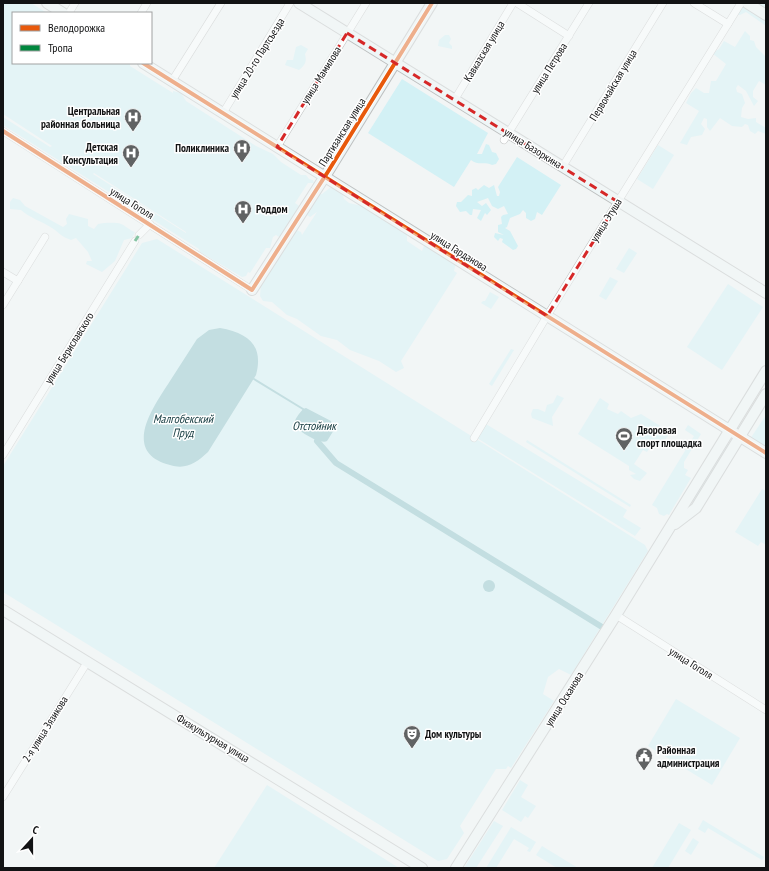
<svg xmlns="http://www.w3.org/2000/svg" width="769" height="871" font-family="'PT Sans Narrow',sans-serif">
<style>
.green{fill:#d3f1f5;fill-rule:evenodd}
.water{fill:#8ac0c7}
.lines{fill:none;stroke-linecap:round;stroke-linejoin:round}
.stream{stroke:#8ac0c7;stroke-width:2}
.canal{stroke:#8ac0c7;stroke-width:6}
.street-casing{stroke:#bec0c0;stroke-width:8}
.secondary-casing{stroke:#bec0c0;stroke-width:12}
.street{stroke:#fdfefe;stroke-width:7}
.secondary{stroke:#eff6f7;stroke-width:10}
.quiet{stroke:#00873e;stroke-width:3;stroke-dasharray:6 3;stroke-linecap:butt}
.cycleway-casing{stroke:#fff;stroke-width:6}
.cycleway{stroke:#e8590c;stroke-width:4}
.marked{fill:none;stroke:#d62828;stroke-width:3;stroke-dasharray:8 5;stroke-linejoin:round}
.labels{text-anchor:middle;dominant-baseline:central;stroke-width:3;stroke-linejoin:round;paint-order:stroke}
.street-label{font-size:11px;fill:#121314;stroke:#fff}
.poi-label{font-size:11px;font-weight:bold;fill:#121314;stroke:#fff;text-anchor:start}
.water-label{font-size:12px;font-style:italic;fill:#1b4045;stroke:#fff}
</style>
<rect width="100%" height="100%" fill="#f2f5f5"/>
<g class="green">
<path d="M4,3h27l16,10h-34v50h117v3l43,27v-2l8,2 5,8 70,45 17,8 8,8 20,13h5l3,4 4,1 1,3h-6l-13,20 7,5 -20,31 -6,-4 -3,2 -3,11h-4l-16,25 -2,-1 -2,4 -4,1 -42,-25 -1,-3 -196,-124v-8l47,30 2,-1 -49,-32zM94,173l92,59v1l-93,-59z"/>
<path d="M738,3h28v23l-20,-14 -6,3 -3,-1z"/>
<path d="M745,31l5,5v4l4,1 2,6 10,10v28l-7,-4 -6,10v6l5,4 -4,5 -8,-15 -8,-6 -2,3 1,4 5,2 3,9 -3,5 -1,9 7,2 8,-1v4l10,6v6l-8,-3 -3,3 -5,-3 -2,-6 -3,-1 -3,3 -10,-1 -12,-8 -10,13 -3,-4v-8l-3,-1 -3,6 4,5 -3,6 -11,2 -4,8 -7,-2 19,-32 -13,-8 5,-10 5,-5 8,5h5l2,-12h5l10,-17 -14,-11 7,-4 5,-8 11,6z"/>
<path d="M445,35h4l2,4 -2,4 3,3v3l-14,-3 1,-6z"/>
<path d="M301,45l7,4 -3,5c2,8 0,11 -6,16l-14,-5 2,-5h6l3,-13z"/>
<path d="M402,79l86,54 -11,21h5l4,-10 3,1 3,7 4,1 3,6 -3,5 -4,1c-8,-4 -14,1 -21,-5l-17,27 -86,-54z"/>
<path d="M658,145l16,10 -21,34 -16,-10z"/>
<path d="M517,157l44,28 -19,30 -5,-3 -2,7 -4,2 -5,-3v-5l-3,-3 -3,4 -10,4 -3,9 -2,1 5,3 8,15 -2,3 -3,1 -11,-8 1,-3 -3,-1 -2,3 -4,-4 1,-4 9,2 -6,-3v-7l4,-1 -1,-7 2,-2 5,-1 -4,-8 -6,3 -6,-3 -4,-8 -11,4 5,4 4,-3 5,7 -4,5 -2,-2 -4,8 -4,-3 4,-8 -8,-1 -1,6h-2l-4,-4 -6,1 -4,-6 1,-4h4l7,-7 4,1v-6l4,-2 2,2 6,-5 5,3 5,-3 3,11h2l1,-4 -2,-5z"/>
<path d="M331,187l11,6 2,6 5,4 17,4 41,28v6l15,10 2,-5h4l28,17 -2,8 3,2 -56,88 3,7 -8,4 -17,-11 -29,-11 -13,-10 -16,-4 -24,-17 -10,-4 -15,-13 -9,-1 -3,-5 1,-13 33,-54 7,3 1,3 15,-23 -7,5 -3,-2 -1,-3 11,-17 5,-1z"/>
<path d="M13,198l7,2 5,6 38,21 4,-3 -1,-5 3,-5 19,5v7l6,3 4,-5c6,-1 17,-2 23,0 5,2 8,6 14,8l-3,6 -8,2 -9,21 -13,11 -16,-8 1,-3h5l-4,-9 -12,-14 -5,2c-11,-4 -11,-7 -19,-12 -11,-7 -22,-10 -31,-18l-11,-1v-7z"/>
<path d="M157,239l488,306 3,6 -77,124 -12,-6 -11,8 -5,17 11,7 -43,67 -3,-2 -2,3h-10l-36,57 4,7 -17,26 -9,2 -435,-269v-126l139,-223z"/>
<path d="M629,248l8,5 -13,20 -8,-4z"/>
<path d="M610,277l8,4 -12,19 -7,-4z"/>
<path d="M728,284l35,23 -41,63 -35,-23z"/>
<path d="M490,292l9,5 -8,12 -10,-6 2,-2h2z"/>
<path d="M511,349l3,1 -22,36 -3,-2z"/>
<path d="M557,395l7,3 -12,19 1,9 -21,-8 -1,-4 2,-5h5l7,3 2,-7 6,-2z"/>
<path d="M600,398l9,6 -2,5 11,5 3,-3 10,7 10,-4 29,18 -9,15 -8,-5 -6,10 -4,-2 -9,14 13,9 -7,8 -6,-2 -4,-4 6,-1 -7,-4v-4l-51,-32z"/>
<path d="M766,415v34l-16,-10z"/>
<path d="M486,424l141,86 -4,7 18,11 -6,8 -158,-98z"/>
<path d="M688,425l13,9 -17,28v6l4,2 -3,5 6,3 -22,37 -2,-1 -3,2 -5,-2 -2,-6 -5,-3 42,-69 -9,-6z"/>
<path d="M527,440l104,65 -1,2 -104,-65z"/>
<path d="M726,443l3,2 -35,57 -3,-2z"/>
<path d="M762,489l4,2v54l-5,-3 -3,4 -23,-14z"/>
<path d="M676,699l64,39 -28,47 -64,-39z"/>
<path d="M520,780l8,5 -7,12 15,9 -8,12 -3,-2 -4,6 -19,-12z"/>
<path d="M267,785l132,83h-185z"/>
<path d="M703,820l61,37 -2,3 -54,-32 -3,5 -7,-4z"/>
<path d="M494,821l9,5 -27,42h-12z"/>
<path d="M679,823l12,7 -23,38h-16z"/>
<path d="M511,827l25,15 -6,10 -3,-1 2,-3 -15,-9 -18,29h-10z"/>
<path d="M693,838l6,4 -8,13 -6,-4z"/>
<path d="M542,846l36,22h-21l-21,-13z"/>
</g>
<g class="water">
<path d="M220,328c28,5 44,17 36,47l-48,77c-12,11 -22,18 -38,13 -50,-13 -16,-59 0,-84 9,-14 18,-28 27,-42l12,-9z"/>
<path d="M306,408l25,13 3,9c-2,3 -5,8 -7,11 -6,4 -30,-10 -32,-16 -2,-5 5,-12 8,-16z"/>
<circle cx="489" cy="586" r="6"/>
</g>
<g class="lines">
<path class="stream" d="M254,379l49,30"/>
<path class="canal" d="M317,441l19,22 266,164"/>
<g class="street-casing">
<g id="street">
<path d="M517,3l52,33"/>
<path d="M694,3l34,21"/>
<path d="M69,13l6,-10"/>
<path d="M141,13l6,-10"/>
<path d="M172,81l49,-78"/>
<path d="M455,99l58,-96"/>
<path d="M223,113l67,-110"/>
<path d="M3,131l249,159"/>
<path d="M504,140l85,-137"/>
<path d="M277,147l89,-144"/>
<path d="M563,166l100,-163"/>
<path d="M139,235l11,-11"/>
<path d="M3,272l15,9"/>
<path d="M3,305l42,-68"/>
<path d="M474,438l73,-122 194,-313"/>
<path d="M3,455l132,-214"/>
<path d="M616,615l150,95"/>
<path d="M3,797l85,-136"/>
</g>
</g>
<g class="secondary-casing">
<g id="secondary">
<path d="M47,3l16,10"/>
<path d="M299,3l467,290"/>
<path d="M747,3l19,12"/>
<path d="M143,63l623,390"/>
<path d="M252,290l77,-120 103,-167"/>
<path d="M675,524l21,-16 70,-114"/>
<path d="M3,610l419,258"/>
<path d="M456,868l160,-253 150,-244"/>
</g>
</g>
<use href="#street" class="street"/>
<use href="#secondary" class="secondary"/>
<path class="quiet" d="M135,241l4,-6"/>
<g class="cycleway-casing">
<g id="cycleway">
<path d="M143,63l623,390"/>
<path d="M3,131l249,159 77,-120 103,-167"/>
</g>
</g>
<use href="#cycleway" class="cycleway"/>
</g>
<path d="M0 0H769V871H0ZM347,33l271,169 -71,114 -270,-169z" fill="#f2f5f5" fill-opacity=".55" fill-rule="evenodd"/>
<path class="marked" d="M347,33l271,169 -71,114 -270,-169z"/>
<defs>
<g id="hospital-pin" transform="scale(0.9)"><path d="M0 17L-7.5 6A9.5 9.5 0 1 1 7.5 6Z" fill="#606263" stroke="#fff"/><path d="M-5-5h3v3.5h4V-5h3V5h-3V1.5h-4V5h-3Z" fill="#fff"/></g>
<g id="stadium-pin" transform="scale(0.9)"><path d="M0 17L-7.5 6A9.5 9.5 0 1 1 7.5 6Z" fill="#606263" stroke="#fff"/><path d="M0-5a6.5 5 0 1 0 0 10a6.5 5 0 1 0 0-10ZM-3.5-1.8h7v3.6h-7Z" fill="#fff"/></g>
<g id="theatre-pin" transform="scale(0.9)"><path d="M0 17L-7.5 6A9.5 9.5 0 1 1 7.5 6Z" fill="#606263" stroke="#fff"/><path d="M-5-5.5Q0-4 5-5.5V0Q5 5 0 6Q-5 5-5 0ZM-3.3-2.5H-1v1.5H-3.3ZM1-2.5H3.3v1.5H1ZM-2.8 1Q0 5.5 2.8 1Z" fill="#fff"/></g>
<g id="civic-pin" transform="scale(0.9)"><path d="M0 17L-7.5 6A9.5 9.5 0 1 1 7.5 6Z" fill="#606263" stroke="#fff"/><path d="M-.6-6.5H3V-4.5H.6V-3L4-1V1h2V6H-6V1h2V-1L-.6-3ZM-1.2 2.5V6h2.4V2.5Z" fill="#fff"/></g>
</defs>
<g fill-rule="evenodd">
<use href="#hospital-pin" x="133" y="117"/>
<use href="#hospital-pin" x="242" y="148"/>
<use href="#hospital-pin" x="131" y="153"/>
<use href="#hospital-pin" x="243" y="209"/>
<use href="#stadium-pin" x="624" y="436"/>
<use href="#theatre-pin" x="412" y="734"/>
<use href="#civic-pin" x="644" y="756"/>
</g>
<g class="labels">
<g class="street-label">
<text transform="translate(484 51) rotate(-59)">Кавказская улица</text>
<text transform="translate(257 58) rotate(-58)">улица 20-го Партсъезда</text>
<text transform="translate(549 68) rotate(-58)">улица Петрова</text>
<text transform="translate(321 75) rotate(-58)">улица Мамилова</text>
<text transform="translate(613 85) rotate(-59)">Первомайская улица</text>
<text transform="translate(342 132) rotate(-58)">Партизанская улица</text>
<text transform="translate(533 148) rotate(32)">улица Базоркина</text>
<text transform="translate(132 203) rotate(32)">улица Гоголя</text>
<text transform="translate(606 220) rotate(-58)">улица Этуша</text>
<text transform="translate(459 251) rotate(32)">улица Гарданова</text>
<text transform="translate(69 348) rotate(-58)">улица Бериславского</text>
<text transform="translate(691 663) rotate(32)">улица Гоголя</text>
<text transform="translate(564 699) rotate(-58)">улица Осканова</text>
<text transform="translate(45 729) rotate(-58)">2-я улица Зязикова</text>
<text transform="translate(213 738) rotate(31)">Физкультурная улица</text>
</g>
<g class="poi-label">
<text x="120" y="111" text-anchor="end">Центральная<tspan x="120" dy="13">районная больница</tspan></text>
<text x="118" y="147" text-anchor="end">Детская<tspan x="118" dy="13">Консультация</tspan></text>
<text x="229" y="148" text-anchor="end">Поликлиника</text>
<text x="256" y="209">Роддом</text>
<text x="637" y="430">Дворовая<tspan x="637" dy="13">спорт площадка</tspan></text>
<text x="425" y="734">Дом культуры</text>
<text x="657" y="750">Районная<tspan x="657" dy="13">администрация</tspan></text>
</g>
<g class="water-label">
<text x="183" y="418">Малгобекский<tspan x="183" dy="14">Пруд</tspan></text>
<text x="314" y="425">Отстойник</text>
</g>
</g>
<rect width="769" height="871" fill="none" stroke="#121314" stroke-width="8"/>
<rect x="12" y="12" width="140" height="52" fill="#ffffff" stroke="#a0a1a1"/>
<rect x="20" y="25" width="20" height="6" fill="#e8590c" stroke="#a0a1a1"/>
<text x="48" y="32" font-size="12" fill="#121314">Велодорожка</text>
<rect x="20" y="45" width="20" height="6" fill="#00873e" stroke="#a0a1a1"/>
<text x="48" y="52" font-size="12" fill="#121314">Тропа</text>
<g transform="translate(32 839) rotate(21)" stroke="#ffffff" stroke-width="3" paint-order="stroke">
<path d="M0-3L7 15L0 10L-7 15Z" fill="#121314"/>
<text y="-6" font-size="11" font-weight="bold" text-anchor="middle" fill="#121314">С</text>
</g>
</svg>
